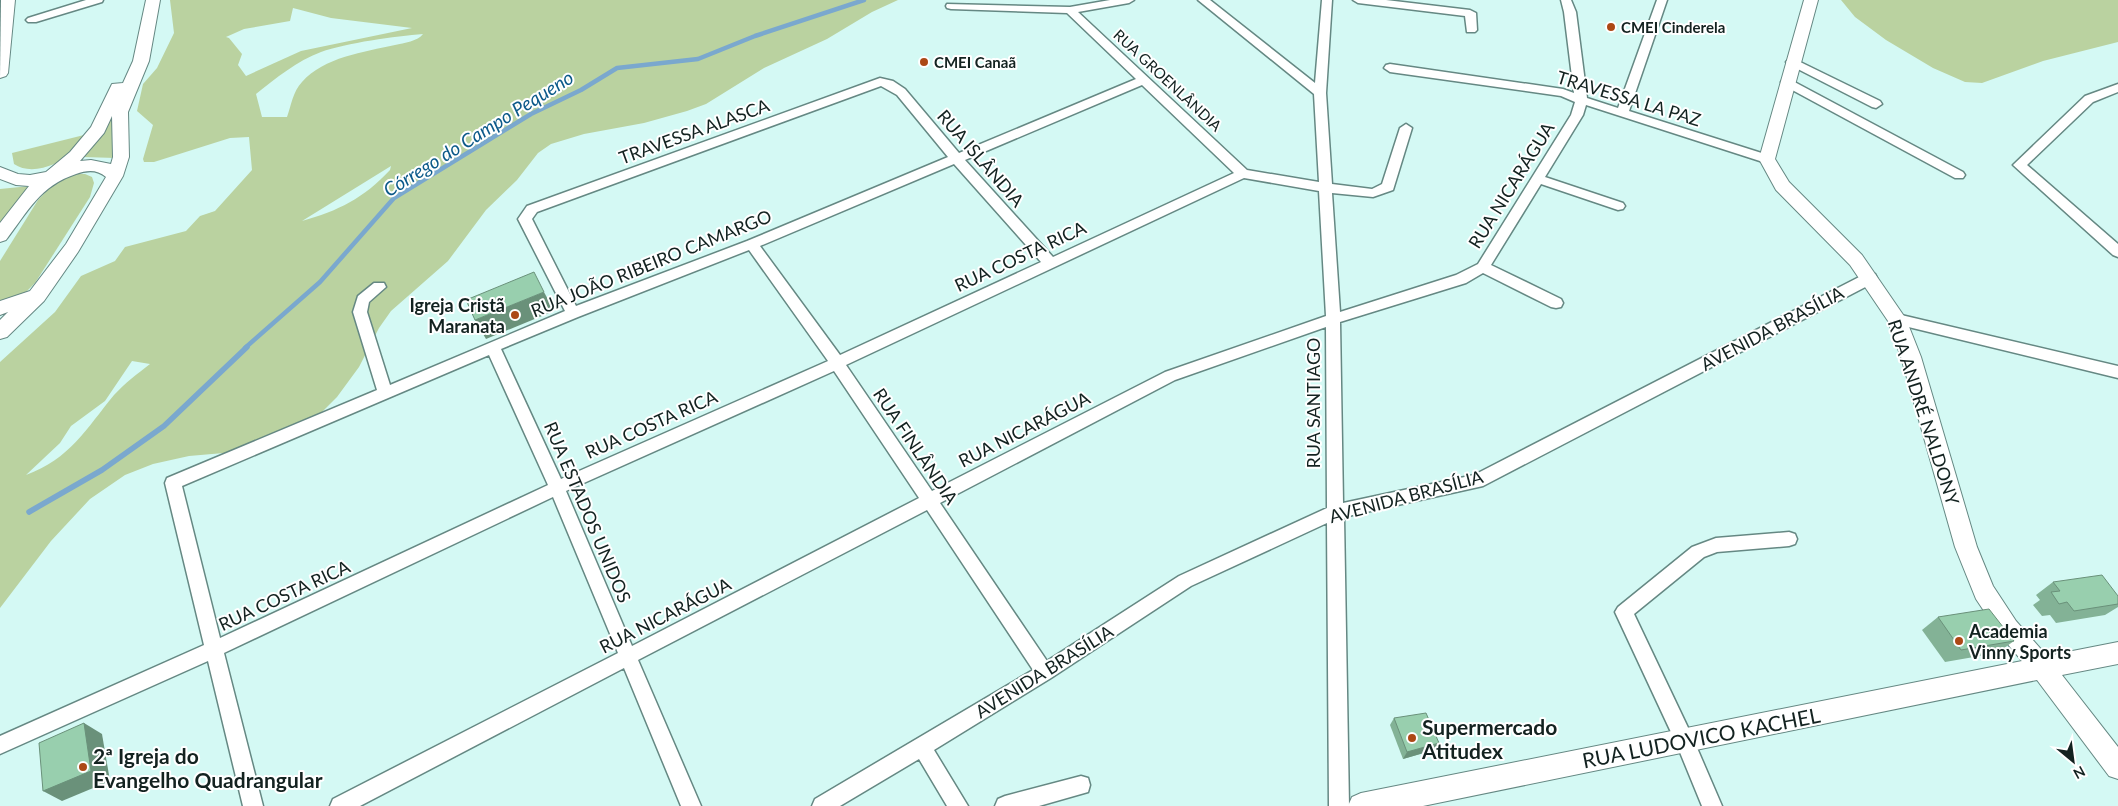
<svg xmlns="http://www.w3.org/2000/svg" width="2118" height="806" font-family="Lato,sans-serif">
<style>
.green{fill:#bad2a0;fill-rule:evenodd}
.lines{fill:none;stroke-linecap:round;stroke-linejoin:round}
.stream-far1{stroke:#7aa8ce;stroke-width:4.5}
.stream{stroke:#7aa8ce;stroke-width:5.5}
.minor-casing{stroke:#658883;stroke-width:3}
.major-casing{stroke:#658883;stroke-width:2}
.minor{fill:#fff;fill-rule:evenodd}
.major{fill:#fff;fill-rule:evenodd}
.wall{fill:#83b296}
.shaded-wall{fill:#6a917a}
.building{fill:#98cfae;stroke:#6a917a}
.poi-dot{fill:#ac4815;stroke:#fff;stroke-width:2}
.labels{text-anchor:middle;dominant-baseline:central;stroke-width:4;stroke-linejoin:round;paint-order:stroke}
.far-poi-label{font-size:15px;font-weight:bold;fill:#132220;stroke:#fff;text-anchor:start}
.far-street-label{font-size:15px;fill:#132220;stroke:#fff}
.street-label{font-size:18px;fill:#132220;stroke:#fff}
.poi-label{font-size:18px;font-weight:bold;fill:#132220;stroke:#fff;text-anchor:end}
.water-label{font-size:19px;font-style:italic;fill:#0b5989;stroke:#fff}
.near-poi-label{font-size:21px;font-weight:bold;fill:#132220;stroke:#fff;text-anchor:start}
.near-street-label{font-size:21px;fill:#132220;stroke:#fff}
</style>
<rect width="100%" height="100%" fill="#d4f9f4"/>
<g class="green">
<path d="M170,0h728l-26,12 -45,27 -63,29 -58,36 -19,7 -43,12 -60,11 -33,10 -13,9 -21,27 -31,30 -38,51 -57,50 -12,17 -20,39 -22,30 -18,18 -72,36 -58,5 -36,8 -28,11 -35,24 -39,42 -51,67v-246l55,-50 26,-36 34,-15 10,-14 61,-16 14,-15 15,-5 37,-41 -3,-33 -19,1 -76,24h-10l-1,-3 10,-34 -16,-14 6,-27 14,-16 17,-35zM293,8l38,10 81,10 -111,23 -55,25 -8,-11 4,-11 -13,-16 -3,-1 18,-8 46,-8zM423,34c-5,7 -19,9 -28,11 -31,7 -71,12 -93,37 -9,9 -11,24 -15,35h-25l-6,-23c20,-16 41,-33 65,-42 25,-9 75,-16 102,-18zM391,166l-1,4c-26,28 -52,41 -88,51zM132,361l18,3c-13,10 -25,19 -36,31 -28,34 -44,64 -88,80l34,-32 11,-17 34,-25z"/>
<path d="M1841,0h277v42l-75,19 -61,22 -17,-1 -32,-14 -47,-28 -31,-23z"/>
<path d="M118,106l-2,52 -33,-1z"/>
<path d="M84,135c-3,5 -6,12 -11,17 -14,13 -42,24 -59,12l-2,-11z"/>
<path d="M72,174h13l7,3 2,6 -4,14 -55,86 -11,11 -24,8v-41l38,-61 16,-17z"/>
<path d="M30,186l-30,40v-37z"/>
</g>
<g class="lines">
<path class="stream-far1" d="M245,348l75,-66 74,-84 137,-84 50,-24 36,-22 81,-9 57,-23 109,-36"/>
<path class="stream" d="M29,512l73,-42 62,-44 83,-79"/>
<g class="minor-casing">
<g id="minor">
<path d="M86,0h17l-1,2 -66,20h-8l-2,-2 2,-2z"/>
<path d="M1110,0h24l-5,3 -51,9 169,158 72,12 -5,-88 -116,-94h12l105,83 7,-83h10l-6,93 6,91 40,5 10,-5 18,-56 6,-4 6,4 -19,62 -20,7 -41,-4 8,119 116,-37 22,-11 93,-149 4,-13 -14,-6 -171,-24 -6,-4 2,-3 4,-1 173,25 11,4 -10,-81 -3,-12h10l5,12 11,86 31,10 39,-108h10l-38,111 142,45 2,3 -2,3h-8l-177,-57 -3,10 -38,62 78,26 2,3 -2,3 -5,1 -77,-26 -50,81 70,34 2,4 -2,4 -5,1 -5,-1 -68,-34 -17,10 -126,39 3,181 131,-28 391,-201h10l2,4 -2,4 -392,204 -139,31 5,289h-20l-2,-283 -136,63 -140,92 -117,72 34,56h-21l-28,-47 -79,47h-28l3,-7 218,-129 -106,-160 -289,150 63,146h-20l-57,-138 -264,138h-30l3,-7 285,-146 -65,-156 -329,156 39,153h-20l-35,-145 -208,93v-18l204,-91 -39,-162 2,-5 210,-88 -24,-78 5,-16 16,-13h10l2,4 -17,15 -2,10 23,73 175,-74 -47,-92 9,-13 353,-128 13,3 12,8 54,64 177,-74 -69,-66 -116,-4 -4,-1 -1,-2 1,-2 123,3zM1142,85l92,88 -181,84 -88,-97zM881,86l16,9 51,62 -201,84 -171,65 -44,-87 5,-7zM954,164l87,98 -201,93 -80,-109zM1244,178l75,13 7,125 -161,56 -233,119 -86,-126zM749,250l79,111 -267,118 -60,-130 77,-32zM1326,327l1,181 -148,68 -132,85 -107,-158 235,-123zM489,355l59,130 -328,153 -38,-152zM834,371l85,127 -287,148 -66,-155z"/>
<path d="M1353,0h33l84,10 6,3 1,17 -2,2h-8l-2,-16 -107,-13z"/>
<path d="M1792,58l88,43 2,3 -6,4 -4,-1 -84,-43 -2,-2 2,-2z"/>
<path d="M1787,78l176,94 2,3 -2,3h-8l-172,-93 -2,-3 2,-3z"/>
<path d="M2118,84v8l-25,10 -66,63 91,79v13l-5,-2 -100,-90 72,-69z"/>
<path d="M1897,314l221,52v12l-226,-55 -2,-4 2,-4z"/>
<path d="M1789,532l6,2 2,5 -2,5 -6,2 -72,6 -13,5 -70,57 57,120 31,72h-20l-25,-61 -62,-133 3,-5 74,-60 24,-9z"/>
<path d="M1081,776l7,2 2,7 -2,7 -49,14h-44l3,-7 7,-3z"/>
</g>
</g>
<g class="major-casing">
<g id="major">
<path d="M1,0h14l-7,73 -2,3 -6,2z"/>
<path d="M146,0h14l-11,61 -21,51 1,45 -6,19 -45,76 -34,49 -37,36 -7,2v-19l8,-8 -8,3v-14l30,-10 36,-47 40,-67c-9,-8 -19,-7 -30,-3 -36,12 -48,37 -70,66l-6,2v-19l29,-37 -13,-1 -16,-6v-12l18,7 12,1 16,-3 24,-20 21,-25 21,-43 11,-1 10,-22zM112,116l1,41 -2,7 -20,-4 -11,1 24,-28z"/>
<path d="M1804,0h14l-43,159 14,23 73,73 44,64 15,38 56,190 16,39 23,35 31,35 71,-14v22l-56,11 56,72v32l-9,-3 -72,-96 -614,126h-75l4,-9 9,-4 661,-132 -22,-26 -24,-36 -21,-52 -54,-190 -13,-36 -38,-56 -74,-75 -17,-31z"/>
</g>
</g>
<use href="#minor" class="minor"/>
<use href="#major" class="major"/>
</g>
<g class="wall">
<path d="M2053,582l65,14v11l-13,8 -49,8 -6,-8 -8,1 -9,-11 7,-5 -4,-5z"/>
<path d="M1938,617l76,24 -17,12 -52,9 -23,-32z"/>
<path d="M1394,718l40,32 -31,9 -13,-34z"/>
</g>
<g class="shaded-wall">
<path d="M544,292l10,19 -68,28 -11,-19z"/>
<path d="M84,723l18,11 8,47 -48,20 -19,-10z"/>
<path d="M1439,743l-5,7 -31,9 4,-7z"/>
</g>
<g class="building">
<path d="M534,272l10,20 -69,28 -9,-20z"/>
<path d="M2102,575l16,21v8l-44,7 -7,-9 -8,2 -8,-12 9,-1 -7,-9z"/>
<path d="M1989,609l25,32 -53,9 -23,-33z"/>
<path d="M1426,713l13,30 -32,9 -13,-34z"/>
<path d="M84,723l7,48 -48,20 -4,-48z"/>
</g>
<g class="poi-dot">
<circle cx="1611" cy="27" r="5"/>
<circle cx="924" cy="62" r="5"/>
<circle cx="515" cy="315" r="5"/>
<circle cx="1959" cy="641" r="5"/>
<circle cx="1412" cy="738" r="5"/>
<circle cx="83" cy="767" r="5"/>
</g>
<g class="labels">
<g class="far-poi-label">
<text x="1621" y="27">CMEI Cinderela</text>
<text x="934" y="62">CMEI Canaã</text>
</g>
<g class="far-street-label">
<text transform="translate(1168 80) rotate(43)">RUA GROENLÂNDIA</text>
</g>
<g class="street-label">
<text transform="translate(1629 98) rotate(17)">TRAVESSA LA PAZ</text>
<text transform="translate(694 131) rotate(-20)">TRAVESSA ALASCA</text>
<text transform="translate(981 158) rotate(49)">RUA ISLÂNDIA</text>
<text transform="translate(1511 185) rotate(-58)">RUA NICARÁGUA</text>
<text transform="translate(1020 256) rotate(-25)">RUA COSTA RICA</text>
<text transform="translate(651 263) rotate(-22)">RUA JOÃO RIBEIRO CAMARGO</text>
<text transform="translate(1772 328) rotate(-28)">AVENIDA BRASÍLIA</text>
<text transform="translate(1313 403) rotate(-90)">RUA SANTIAGO</text>
<text transform="translate(1924 412) rotate(72)">RUA ANDRÉ NALDONY</text>
<text transform="translate(651 424) rotate(-24)">RUA COSTA RICA</text>
<text transform="translate(1024 429) rotate(-27)">RUA NICARÁGUA</text>
<text transform="translate(916 446) rotate(56)">RUA FINLÂNDIA</text>
<text transform="translate(1406 496) rotate(-15)">AVENIDA BRASÍLIA</text>
<text transform="translate(588 512) rotate(67)">RUA ESTADOS UNIDOS</text>
<text transform="translate(284 595) rotate(-25)">RUA COSTA RICA</text>
<text transform="translate(665 615) rotate(-27)">RUA NICARÁGUA</text>
<text transform="translate(1044 671) rotate(-32)">AVENIDA BRASÍLIA</text>
</g>
<g class="poi-label">
<text x="505" y="305">Igreja Cristã<tspan x="505" dy="21">Maranata</tspan></text>
<text x="1969" y="631" text-anchor="start">Academia<tspan x="1969" dy="21">Vinny Sports</tspan></text>
</g>
<g class="water-label">
<text transform="translate(478 133) rotate(-32)">Córrego do Campo Pequeno</text>
</g>
<g class="near-poi-label">
<text x="1422" y="726">Supermercado<tspan x="1422" dy="24">Atitudex</tspan></text>
<text x="93" y="755">2ª Igreja do<tspan x="93" dy="24">Evangelho Quadrangular</tspan></text>
</g>
<g class="near-street-label">
<text transform="translate(1701 737) rotate(-11)">RUA LUDOVICO KACHEL</text>
</g>
</g>
<g transform="translate(2073 761) rotate(151)" stroke="#ffffff" stroke-width="4" paint-order="stroke">
<path d="M0-4L9 19L0 12L-9 19Z" fill="#132220"/>
<text y="-8" font-size="14" font-weight="bold" text-anchor="middle" fill="#132220">N</text>
</g>
</svg>
